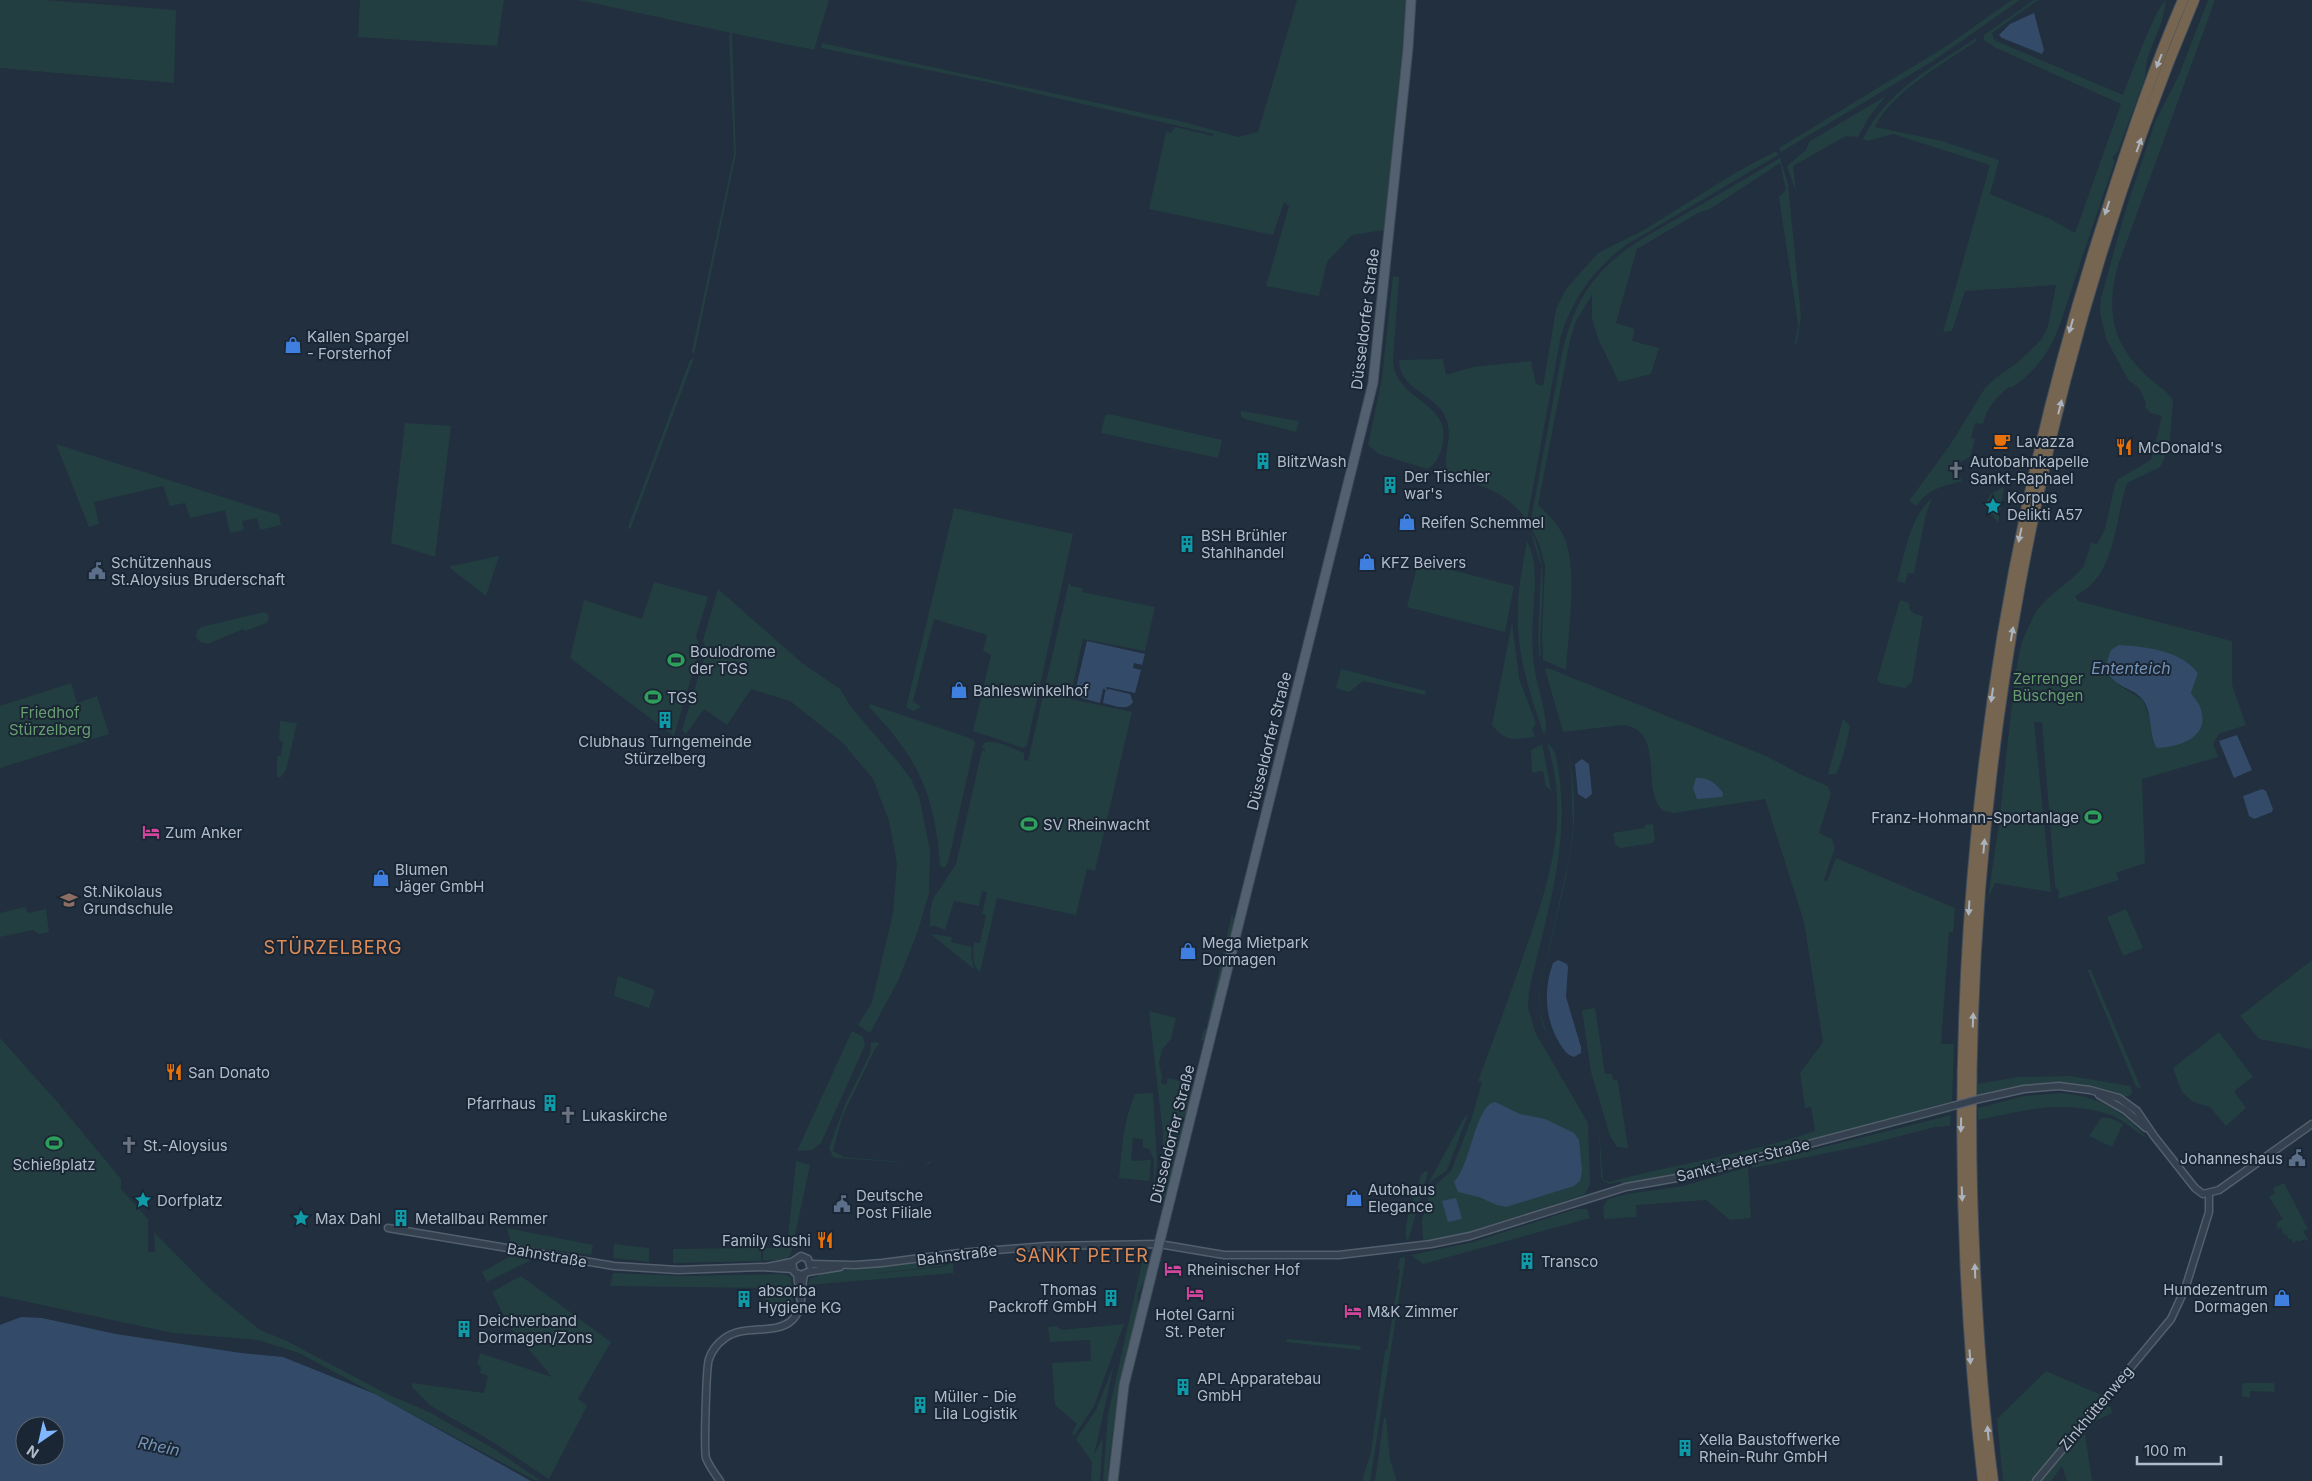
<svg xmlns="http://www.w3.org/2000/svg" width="2312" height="1481" font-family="Inter,sans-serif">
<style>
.green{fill:#233e40;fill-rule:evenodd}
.water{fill:#334b68;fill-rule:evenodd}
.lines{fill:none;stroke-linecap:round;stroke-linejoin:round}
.stream{stroke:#334b68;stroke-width:2}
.tertiary-casing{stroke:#535f6d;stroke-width:9}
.primary-casing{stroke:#3e4a58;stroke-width:11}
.motorway-casing{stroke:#404c5a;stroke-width:12}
.tertiary{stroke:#35414f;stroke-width:6}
.primary{stroke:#53606f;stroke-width:9}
.motorway{stroke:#766651;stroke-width:10}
.tertiary-bridge-casing{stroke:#535f6d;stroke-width:9;stroke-linecap:butt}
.tertiary-bridge{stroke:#35414f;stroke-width:6}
.oneway{fill:#abb3be}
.labels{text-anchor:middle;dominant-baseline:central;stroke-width:4;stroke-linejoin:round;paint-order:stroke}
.street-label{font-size:15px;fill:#b1bcca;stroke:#1a2634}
.poi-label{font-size:15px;fill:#b1bcca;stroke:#1a2634;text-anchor:start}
.park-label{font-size:15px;fill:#669e70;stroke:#1a2634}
.water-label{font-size:16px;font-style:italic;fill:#7593b5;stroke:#1a2634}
.quarter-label{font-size:18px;letter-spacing:1px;fill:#df8c57;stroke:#1a2634}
</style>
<rect width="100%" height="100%" fill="#212f3f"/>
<g class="green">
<path d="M0,0h45l131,10 -2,73 -174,-15z"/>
<path d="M360,0h144l-7,46 -139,-9z"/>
<path d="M579,0h250l-15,50 -82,-17 4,121 -42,201 -2,-4 42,-197 -5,-119 2,-2z"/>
<path d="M1297,0h110l-23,230 -32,5 -25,27 -8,34 -53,-10 23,-80 -5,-4 -11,33 -124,-26 17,-77 5,1 4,-6 38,9 1,-2 -228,-52 -165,-34 1,-5 358,78 58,16 20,-5z"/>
<path d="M2012,0h8l-87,61 -152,91 -2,-4 166,-101z"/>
<path d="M2034,0h4l-46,33 2,7 129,55c7,-17 32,-87 43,-95l-4,21 -15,38 -2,19 -27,73 -6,7 3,3c-14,40 -28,81 -41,121 -16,46 -19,76 -63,106l-2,-1c-13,11 -22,20 -26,37l-8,-1 -4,15 4,1 -5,18 -18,10 -1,5 3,4 5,-1 3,6c-18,5 -35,8 -45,25l-8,-5 41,-56 35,-57 13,-12 19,-13 25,-24 6,-13 8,-41 -91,6 -13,40 -9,1 47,-167 -97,-31 -26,7 -4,-2c23,-48 70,-72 113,-101v3c-31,22 -85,51 -101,86l67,14 57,19 -9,34 58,24 27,15 46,-129 -125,-56 -12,-8v-5z"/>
<path d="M2208,0h7l-98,268c-11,46 -4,76 31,109 8,7 19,14 25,23l-3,39 -6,21 -4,7 -33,16c-13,38 -10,93 -52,113l3,5 154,40v44l14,40 -27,9 -6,10 5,13 -76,22 3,84 -29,10 3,7 -61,19 1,-8 -4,-5 -13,-164h-8l17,170 -56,-9 -7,15 11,-75 16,-148 7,-34 14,-30 11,-12 29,-24 8,-9 7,-23 6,1 8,-15 10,-45 3,-5 33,-19 11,-44 -11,-3 -6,-6 1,-4 -7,-15 -10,-7 -23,-42 -6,-27 1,-14 23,-83 31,-93 24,-47zM2141,647c21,5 43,8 57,26l-7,20 10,17 -48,34 -1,-19 -9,-25 -26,-16z"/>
<path d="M1886,96l-17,21 -11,20 -12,-1 -53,30 3,26 -9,-26 19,-16 4,-9z"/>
<path d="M1776,151l2,4 -152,90c-31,23 -53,53 -65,90l-34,185c-23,-30 -45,-34 -79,-45 -8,-23 10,-40 -6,-64 -13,-18 -43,-24 -43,-51l44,-1 3,16 27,-8 58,-6 5,23 7,2 13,-77 10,-20 32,-36 46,-23 91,-57z"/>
<path d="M1780,158l8,26 13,132 -4,27 -2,1 3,-20 -19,-127 7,-7 -6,-27 -70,46 -12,4 -61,36 -21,74 19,6 -3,12 27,7 -8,26 -32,8 -20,-41 -7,-22v-24l-16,26 -6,19 -32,165c14,13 26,25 30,44 8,30 0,89 -2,121l-23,-10 -1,-25 3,-69 -5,-20 -10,-21 32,-172c6,-25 14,-49 29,-69 23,-32 61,-51 94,-70 32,-19 64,-37 95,-56z"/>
<path d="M1393,276l6,1 -6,83c2,43 62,41 49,87 -3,10 -5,16 -15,22l-48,-15 -11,-9 14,-67z"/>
<path d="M694,358l-64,172 -2,-3 62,-167z"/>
<path d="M1241,411l58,10 -3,11 -51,-13 -4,-3z"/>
<path d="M1109,414l113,26 -4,18 -117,-25 4,-17z"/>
<path d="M405,423l46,3 -16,131 -44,-14z"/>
<path d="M56,444l223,71 2,10 -21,5 -3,-12 -15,3 2,9 -14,3 -5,-23 -35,8 -5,-15 -15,3 -7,-20 -69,16 5,22 -10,3z"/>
<path d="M2003,487l1,1 -6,35 -12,-17c1,-11 8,-14 17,-19z"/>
<path d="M1932,498l-6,16 -12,59h-6l-3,10 -8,-2c8,-28 13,-64 35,-83z"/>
<path d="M954,508l119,26 -46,211 -4,3 -50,-17 18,-76 -8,-4 4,-16 -53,-16 -21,82 8,6 -7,4 -8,-3z"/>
<path d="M1530,529c22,40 8,86 11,129l-2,-4 -1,-16 3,-72z"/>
<path d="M1527,541c12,25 7,49 6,76 -1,18 -1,37 2,54 2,16 16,53 9,64 -14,-40 -28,-82 -26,-125 0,-23 5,-46 9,-69z"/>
<path d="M499,556l-13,40 -36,-28 1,-2z"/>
<path d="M1420,562l94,24 -9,46 -98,-25 11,-44z"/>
<path d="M654,582l54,15 -12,39 4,12 -26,88 -104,-78 14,-58 58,19z"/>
<path d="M1069,582l2,4 12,2 -1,4 73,15 -10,44 -62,-12 -13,60 62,13 -37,159 -8,-2 -11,46 -79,-17 -17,74c-9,-7 -7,-19 -6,-30l6,1 6,-28 -4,-1 5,-22 -5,-1 -3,15 -25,-5 -9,29 -11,-4 -4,1v-15l3,-13 23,-35 26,-114 3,1v-2l-3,-1 2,-5c10,-5 30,6 40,10v7l4,1z"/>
<path d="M718,589l84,74 38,26 11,18 48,56 12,16 8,17 11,54 -1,43 -11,38 -20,50 -28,52 -12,-8 14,-23 21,-89 4,-49 -8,-43 -16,-42 -30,-36 -53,-42 -39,-12 -24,36 -23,-16 -18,25 -4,-4 24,-78 -3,-12z"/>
<path d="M1900,600l9,3 1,7 5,4 8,2 -11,66 -7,6 -23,-4 -5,-4z"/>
<path d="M264,612l4,2 1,4 -2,5 -22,8 -2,-2 -35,15 -8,-2 -4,-5 1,-6 4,-4z"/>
<path d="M1512,623l7,55 17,46 -4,5 3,8c-21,2 -29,6 -43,-12z"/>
<path d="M1548,668l218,88 36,19 26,11 3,8 -12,39 13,6 3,9 -11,32 3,1 9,-23 119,50 -2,25 -4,-1 -8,112h13l-2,58 -265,71 -66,11 -1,-3 -10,3 -7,-3 -2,-4 -2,-47 -4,-17 -49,-81c-8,-16 -9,-31 -5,-49l27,-120 5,-33 -2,-59 -4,-27c6,29 9,62 6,92l-7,41 -26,112 -1,21 8,23 48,80 4,15 4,52 6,2c68,-18 139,-28 206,-51l-4,-24 -6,1 -5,-35 23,-31 -19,-120 -39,-123 -92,14 -11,-3c-22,-23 4,-81 -40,-85l-59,7 -18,-63z"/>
<path d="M1341,669l85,22 -1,4 -62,-14 -14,11 -13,-4z"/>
<path d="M71,683l6,20 20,-7 12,38 -109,34v-62z"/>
<path d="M870,704l102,35 3,3 -27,121 -4,5 -4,-2c-5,-71 -21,-107 -71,-159z"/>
<path d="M1843,719l7,7c-3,16 -7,33 -14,48h-8z"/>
<path d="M280,721l17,2 -11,47 -6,8 -3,-1v-20l4,-2 2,-13 -4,-2z"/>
<path d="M1547,743c10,6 10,20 12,31 11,74 -14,145 -30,217l-1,17 8,26 52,89 2,61 -5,10 -8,3 -115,37 -35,7 -4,-2 -1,-19 9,-31 20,-18 20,-51 11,-38 -4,-1c16,-43 32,-86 47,-130 24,-69 46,-134 22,-208z"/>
<path d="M1542,744l10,51 -2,-6 -4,-2 -3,-16 -11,2 -1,-23z"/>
<path d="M1653,824l2,15 -2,4 -32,5 -6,-3 -2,-12 31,-5 1,-3z"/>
<path d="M25,907l3,6 18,-4 3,23 -10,2 -6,-4 -33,7v-24z"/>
<path d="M2126,909l17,39 -20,8 -16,-39z"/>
<path d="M1232,913l2,7 -26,114 -4,6 -6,1 3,-1 3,-11h2z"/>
<path d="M931,934l21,3 -1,5 21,5 -1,9 3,13z"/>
<path d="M2312,960v89l-53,-10 -19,-23z"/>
<path d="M2087,969l4,1 50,118 -5,-1z"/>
<path d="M618,976l37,14 -6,18 -35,-12z"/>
<path d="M1595,1008l10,66h7l1,6h4l1,2 10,66 -11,-1 -7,-11 -19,-64 -9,-62z"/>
<path d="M1149,1011l27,7 -5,21 -9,11 -3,13 3,14 -1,6 5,2 2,-7 24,6 1,7 -7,27 -12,-3 -1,4 12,4 -22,81 -7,-1 5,-32 2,-37z"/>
<path d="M852,1031l11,6 2,8 -44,98 -9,7 -15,1z"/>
<path d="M2219,1032l34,45 -19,14 12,17 -20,18 -16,-19 -17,-5 -11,-10 -9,-24z"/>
<path d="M0,1038l59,66 62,75v10l27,30v33h7l-1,-20 57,58 49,40 25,10 102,54 42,18 67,38 45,31 -7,-1 -235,-127 -41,-13 -85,-7 -173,-37z"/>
<path d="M877,1042l2,2 -4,5 -33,68 -9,34 11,6 82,7 6,-4 -3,4 -93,-6 -3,-1 -4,-9 17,-46 24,-48 1,-11z"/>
<path d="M2070,1076l60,10 2,5 -1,4c-7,5 -35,-8 -45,-10 -35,-7 -75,1 -108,10v-11l40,-7z"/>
<path d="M1153,1093l4,69 -4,38 1,-41 -5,-10 -6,-1v-9l-10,-1 -2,20 2,3 18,-1 -2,21 -30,-3c3,-30 4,-56 16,-84z"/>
<path d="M2062,1093c36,3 61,18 85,45 -13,-7 -23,-18 -36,-23 -48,-16 -86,-5 -133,5v-12l46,-12z"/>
<path d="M1951,1110v2l-200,51v-1z"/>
<path d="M1468,1115l-21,55 -19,14 36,-66z"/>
<path d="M1951,1115l-1,11 -15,1 -73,19 -110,22v-3z"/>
<path d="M2101,1118h9l13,6 -11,23 -23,-11z"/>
<path d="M796,1161l14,4 -19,89 -4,5 -24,2v-13l24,-1z"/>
<path d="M1748,1167l3,51 -21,2 -24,-20 -70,5 1,12 -33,2 -1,-12 5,-8 19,-5 56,-8z"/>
<path d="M1425,1171l3,1 -20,69c-8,-12 9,-51 13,-66z"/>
<path d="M2284,1183l24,46 -5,2 5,9 -2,1 -2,-2 -5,3 -1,-2 -5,3 -2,-5 -2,2 -3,-6 -2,1 -3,-8 -3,2 -2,-6 7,-4 -14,-22 6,-4 -2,-5z"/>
<path d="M1576,1209h11l3,9 -167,46 -12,-9 62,-13z"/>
<path d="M507,1228l86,17 -2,10 -85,-11 4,-4z"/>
<path d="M614,1244l35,4v14l-36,-4z"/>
<path d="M761,1248v13l-88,2v-14z"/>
<path d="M1406,1254l-36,227h-8l9,-29 14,-102h2l13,-81h-2l2,-11 5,-1z"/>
<path d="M511,1256l20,4 -44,22 -5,-10z"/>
<path d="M1149,1256l2,1 -4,19 -9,18v18l-21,87 -9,72 2,4v6h-7l5,-67 35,-156 5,2z"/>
<path d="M946,1259l1,4 -5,3 -82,9 82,-8 11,-5 1,11 -147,12 4,-7 8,-2 -1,-3z"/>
<path d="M613,1273l70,3 101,-2 7,3 2,26 -28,-1v-14l-155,-2z"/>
<path d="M521,1276l90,66 -33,57 9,7 -38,73 -61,-40 -57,-33 -19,-19v-4l72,10 4,-17 -8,-3 1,-6 -4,-3 3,-11 72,24 -43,-51 -17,-34z"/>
<path d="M1124,1324l-30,82 -20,30 -2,-3 5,-9 -22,-19 -3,-42 39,-2 -1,-21 -40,2 -2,-15 8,-1 6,4z"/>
<path d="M1287,1339l74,7 -1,4 -74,-8z"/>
<path d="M1114,1365l-20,90 9,-17 -3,43h-9l1,-19 -16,-23 20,-29z"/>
<path d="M2046,1371l55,24 -69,86h-29l-6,-62z"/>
<path d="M2245,1383h29l1,9 -25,-1v7l-8,-2v-11z"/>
<path d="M2106,1405l5,2 1,6 -18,9 -9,12 7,47h-25l-5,-15 -11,15h-11l60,-74z"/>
<path d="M1384,1418h2l4,42 7,21h-22z"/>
</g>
<g class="water">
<path d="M2034,13l10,37 -2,4 -40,-16 -3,-3 11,-11z"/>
<path d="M1087,641l58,13 -3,11 -8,-2 -1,5 8,2 -6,23 -28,-6 -4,2 -3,14 -26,-7z"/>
<path d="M2119,645c28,2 61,5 79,28l-7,20c3,5 9,11 10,17 9,28 -23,37 -44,38 -8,-9 -4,-35 -14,-48 -11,-14 -26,-9 -38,-32l6,-18z"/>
<path d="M1109,689l21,5 3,8c-6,10 -20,3 -30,1l2,-11z"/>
<path d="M2237,735l15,35 -18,8 -15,-37z"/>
<path d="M1582,759l7,5 3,30 -6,5 -8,-5 -3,-30z"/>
<path d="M1696,778c12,-1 20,5 27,15l-1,4 -25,2 -4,-11z"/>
<path d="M2262,789l4,2 7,18 -1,3 -18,7 -5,-3 -6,-20z"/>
<path d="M1558,960l9,4 1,3 -2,30 15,50v6l-7,4c-7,-2 -10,-7 -14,-13 -15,-24 -17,-54 -7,-81z"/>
<path d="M1495,1102l25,12 25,5 29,14 5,7 3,31 -2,10 -6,5 -68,21 -9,-2 -18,-8 -21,-5 -4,-10c17,-16 21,-77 41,-80z"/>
<path d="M1456,1198l6,21 -14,3 -6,-21z"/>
<path d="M21,1317l21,1 74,16 125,19 42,4 92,37 156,87h-531v-156zM25,1426h30v30h-30z"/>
</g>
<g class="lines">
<path class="stream" d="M1105,688l2,3"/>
<g class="tertiary-casing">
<g id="tertiary">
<path d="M2099,1095l26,15 21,18"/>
<path d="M1979,1099l45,-10 35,-3 31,4 29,8 18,13 17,25 41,52 8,6 16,-4 93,-66"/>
<path d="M388,1228l226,38 64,4 84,-3 30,2"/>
<path d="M792,1262l2,10 7,3 7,-3 32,-5"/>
<path d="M810,1264l45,1 27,-2 78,-10 87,-7 112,-2 65,11h115l92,-11 39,-8 156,-49 62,-11 265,-70"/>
<path d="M767,1267l25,-5 9,-6 7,3 2,7"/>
<path d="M797,1274l3,24"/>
<path d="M720,1481c-5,-7 -11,-15 -14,-23 -2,-7 0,-91 3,-99 3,-9 9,-16 16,-21 19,-14 50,-3 66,-17 14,-12 9,-31 13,-46"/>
<path d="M2036,1481l135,-162 14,-30 24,-77v-18"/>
</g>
</g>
<g class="primary-casing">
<path id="primary" d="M1113,1481l11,-96 249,-1002 35,-335 3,-48"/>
</g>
<g class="motorway-casing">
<g id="motorway">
<path d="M1983,1481c-50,-429 -10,-864 125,-1274 22,-70 46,-140 75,-207"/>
<path d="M1993,1481c-13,-95 -18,-192 -21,-288 -10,-406 64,-818 222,-1193"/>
</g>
</g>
<use href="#tertiary" class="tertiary"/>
<use href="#primary" class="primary"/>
<use href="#motorway" class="motorway"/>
<g class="tertiary-bridge-casing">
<path id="tertiary-bridge" d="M1953,1106l26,-7"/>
</g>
<use href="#tertiary-bridge" class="tertiary-bridge"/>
</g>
<defs><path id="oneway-solid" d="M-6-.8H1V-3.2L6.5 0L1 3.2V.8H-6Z" transform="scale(1.25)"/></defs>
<g class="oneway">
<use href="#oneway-solid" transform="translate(2159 61) rotate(111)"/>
<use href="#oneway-solid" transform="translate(2139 145) rotate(-70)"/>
<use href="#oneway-solid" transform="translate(2107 208) rotate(108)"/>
<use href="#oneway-solid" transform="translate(2071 326) rotate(106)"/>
<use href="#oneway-solid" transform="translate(2060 407) rotate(-76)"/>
<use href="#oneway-solid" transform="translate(2020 535) rotate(102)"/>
<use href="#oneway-solid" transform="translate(2012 634) rotate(-80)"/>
<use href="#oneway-solid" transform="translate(1992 695) rotate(98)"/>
<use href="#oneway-solid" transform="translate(1984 846) rotate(-85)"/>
<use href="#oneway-solid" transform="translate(1969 908) rotate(93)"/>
<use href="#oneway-solid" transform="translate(1973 1020) rotate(-88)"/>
<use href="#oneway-solid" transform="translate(1961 1125) rotate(91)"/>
<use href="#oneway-solid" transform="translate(1962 1194) rotate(88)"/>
<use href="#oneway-solid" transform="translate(1975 1271) rotate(-92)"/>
<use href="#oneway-solid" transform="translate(1970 1357) rotate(86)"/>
<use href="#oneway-solid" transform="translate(1988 1433) rotate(-95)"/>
</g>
<defs>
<g id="shop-bare" transform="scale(1.35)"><path d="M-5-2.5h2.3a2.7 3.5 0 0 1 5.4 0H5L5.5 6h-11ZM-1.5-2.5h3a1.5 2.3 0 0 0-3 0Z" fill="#3f7fe0" stroke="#1a2634" stroke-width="2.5" paint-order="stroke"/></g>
<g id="cafe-bare" transform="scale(1.35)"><path d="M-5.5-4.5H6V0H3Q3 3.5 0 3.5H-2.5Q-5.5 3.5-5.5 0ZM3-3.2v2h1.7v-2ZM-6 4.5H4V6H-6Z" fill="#e8710a" stroke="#1a2634" stroke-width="2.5" paint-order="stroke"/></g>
<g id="restaurant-bare" transform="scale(1.35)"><path d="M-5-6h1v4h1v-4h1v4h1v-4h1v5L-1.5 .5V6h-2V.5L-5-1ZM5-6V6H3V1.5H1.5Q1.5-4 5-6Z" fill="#e8710a" stroke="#1a2634" stroke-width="2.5" paint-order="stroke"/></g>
<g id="building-bare" transform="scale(1.35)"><path d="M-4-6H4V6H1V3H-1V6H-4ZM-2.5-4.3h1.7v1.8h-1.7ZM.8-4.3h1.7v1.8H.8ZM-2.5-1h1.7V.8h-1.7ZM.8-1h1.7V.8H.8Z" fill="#0f9aa8" stroke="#1a2634" stroke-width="2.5" paint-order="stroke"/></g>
<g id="church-bare" transform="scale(1.35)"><path d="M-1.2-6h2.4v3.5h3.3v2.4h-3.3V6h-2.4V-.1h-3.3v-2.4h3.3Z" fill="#6b7280" stroke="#1a2634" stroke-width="2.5" paint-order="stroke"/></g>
<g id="sight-bare" transform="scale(1.35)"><path d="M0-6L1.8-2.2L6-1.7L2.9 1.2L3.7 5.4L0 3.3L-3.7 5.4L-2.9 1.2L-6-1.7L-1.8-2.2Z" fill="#0f9aa8" stroke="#1a2634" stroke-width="2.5" paint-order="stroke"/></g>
<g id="civic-bare" transform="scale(1.35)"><path d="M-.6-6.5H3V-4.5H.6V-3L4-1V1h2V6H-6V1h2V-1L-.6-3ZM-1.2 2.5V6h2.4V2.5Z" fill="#5c6f8a" stroke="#1a2634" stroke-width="2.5" paint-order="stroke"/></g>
<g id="stadium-bare" transform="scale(1.35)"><path d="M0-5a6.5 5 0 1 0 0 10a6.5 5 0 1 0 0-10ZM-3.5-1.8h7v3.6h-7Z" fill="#2e9e5b" stroke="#1a2634" stroke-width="2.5" paint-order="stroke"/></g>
<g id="hotel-bare" transform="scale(1.35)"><path d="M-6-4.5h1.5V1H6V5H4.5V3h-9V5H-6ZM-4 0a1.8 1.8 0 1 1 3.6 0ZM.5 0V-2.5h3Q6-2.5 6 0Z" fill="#d1479c" stroke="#1a2634" stroke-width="2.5" paint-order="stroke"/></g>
<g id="school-bare" transform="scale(1.35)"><path d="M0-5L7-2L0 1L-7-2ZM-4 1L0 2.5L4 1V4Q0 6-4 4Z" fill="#8d6e63" stroke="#1a2634" stroke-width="2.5" paint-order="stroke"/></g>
</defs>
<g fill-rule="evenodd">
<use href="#shop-bare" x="293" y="345"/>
<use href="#cafe-bare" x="2002" y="441"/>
<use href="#restaurant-bare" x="2124" y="447"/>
<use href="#building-bare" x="1263" y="461"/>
<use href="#church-bare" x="1956" y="470"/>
<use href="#building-bare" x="1390" y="485"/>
<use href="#sight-bare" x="1993" y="506"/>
<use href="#shop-bare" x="1407" y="522"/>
<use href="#building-bare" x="1187" y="544"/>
<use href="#shop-bare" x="1367" y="562"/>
<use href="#civic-bare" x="97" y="571"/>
<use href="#stadium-bare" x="676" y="660"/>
<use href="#shop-bare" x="959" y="690"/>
<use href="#stadium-bare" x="653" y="697"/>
<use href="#building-bare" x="665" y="720"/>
<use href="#stadium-bare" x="2093" y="817"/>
<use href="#stadium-bare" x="1029" y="824"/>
<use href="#hotel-bare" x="151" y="832"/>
<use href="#shop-bare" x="381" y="878"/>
<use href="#school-bare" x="69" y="900"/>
<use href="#shop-bare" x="1188" y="951"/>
<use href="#restaurant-bare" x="174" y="1072"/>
<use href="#building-bare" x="550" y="1103"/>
<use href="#church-bare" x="568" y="1115"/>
<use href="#stadium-bare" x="54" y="1143"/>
<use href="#church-bare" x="129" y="1145"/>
<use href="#civic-bare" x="2297" y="1158"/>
<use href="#shop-bare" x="1354" y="1198"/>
<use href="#sight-bare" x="143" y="1200"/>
<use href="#civic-bare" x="842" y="1204"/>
<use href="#sight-bare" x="301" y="1218"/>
<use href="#building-bare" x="401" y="1218"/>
<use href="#restaurant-bare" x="825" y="1240"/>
<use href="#building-bare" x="1527" y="1261"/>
<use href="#hotel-bare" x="1173" y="1269"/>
<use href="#hotel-bare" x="1195" y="1293"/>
<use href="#building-bare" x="1111" y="1298"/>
<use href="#shop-bare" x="2282" y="1298"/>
<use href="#building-bare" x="744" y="1299"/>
<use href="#hotel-bare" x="1353" y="1311"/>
<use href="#building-bare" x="464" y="1329"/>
<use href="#building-bare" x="1183" y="1387"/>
<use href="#building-bare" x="920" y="1405"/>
<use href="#building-bare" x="1685" y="1448"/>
</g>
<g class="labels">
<g class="street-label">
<text transform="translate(1365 319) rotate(-83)">Düsseldorfer Straße</text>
<text transform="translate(1269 741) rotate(-76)">Düsseldorfer Straße</text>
<text transform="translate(1172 1134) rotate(-76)">Düsseldorfer Straße</text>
<text transform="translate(1743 1160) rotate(-14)">Sankt-Peter-Straße</text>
<text transform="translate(547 1255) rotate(10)">Bahnstraße</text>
<text transform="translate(957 1255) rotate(-7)">Bahnstraße</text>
<text transform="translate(2096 1408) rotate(-50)">Zinkhüttenweg</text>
</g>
<g class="poi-label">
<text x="307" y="336">Kallen Spargel<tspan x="307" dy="17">- Forsterhof</tspan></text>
<text x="2016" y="441">Lavazza</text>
<text x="2138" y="447">McDonald's</text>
<text x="1277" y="461">BlitzWash</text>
<text x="1970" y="461">Autobahnkapelle<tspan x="1970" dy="17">Sankt-Raphael</tspan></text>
<text x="1404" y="476">Der Tischler<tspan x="1404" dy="17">war's</tspan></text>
<text x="2007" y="497">Korpus<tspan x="2007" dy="17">Delikti A57</tspan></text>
<text x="1421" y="522">Reifen Schemmel</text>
<text x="1201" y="535">BSH Brühler<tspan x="1201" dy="17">Stahlhandel</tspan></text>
<text x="111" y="562">Schützenhaus<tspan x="111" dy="17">St.Aloysius Bruderschaft</tspan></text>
<text x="1381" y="562">KFZ Beivers</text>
<text x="690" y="651">Boulodrome<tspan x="690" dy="17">der TGS</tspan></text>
<text x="973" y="690">Bahleswinkelhof</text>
<text x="667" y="697">TGS</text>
<text x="665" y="741" text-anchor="middle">Clubhaus Turngemeinde<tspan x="665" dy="17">Stürzelberg</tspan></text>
<text x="2079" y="817" text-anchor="end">Franz-Hohmann-Sportanlage</text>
<text x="1043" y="824">SV Rheinwacht</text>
<text x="165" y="832">Zum Anker</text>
<text x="395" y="869">Blumen<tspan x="395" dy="17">Jäger GmbH</tspan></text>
<text x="83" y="891">St.Nikolaus<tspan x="83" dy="17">Grundschule</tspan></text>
<text x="1202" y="942">Mega Mietpark<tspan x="1202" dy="17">Dormagen</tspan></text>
<text x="188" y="1072">San Donato</text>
<text x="536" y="1103" text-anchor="end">Pfarrhaus</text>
<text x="582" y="1115">Lukaskirche</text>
<text x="143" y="1145">St.-Aloysius</text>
<text x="2283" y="1158" text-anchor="end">Johanneshaus</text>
<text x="54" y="1164" text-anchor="middle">Schießplatz</text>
<text x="1368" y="1189">Autohaus<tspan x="1368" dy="17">Elegance</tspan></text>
<text x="856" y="1195">Deutsche<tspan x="856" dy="17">Post Filiale</tspan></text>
<text x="157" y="1200">Dorfplatz</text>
<text x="315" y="1218">Max Dahl</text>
<text x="415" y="1218">Metallbau Remmer</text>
<text x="811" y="1240" text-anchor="end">Family Sushi</text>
<text x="1541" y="1261">Transco</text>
<text x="1187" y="1269">Rheinischer Hof</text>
<text x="1097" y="1289" text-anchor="end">Thomas<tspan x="1097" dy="17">Packroff GmbH</tspan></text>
<text x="2268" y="1289" text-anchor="end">Hundezentrum<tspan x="2268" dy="17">Dormagen</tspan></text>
<text x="758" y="1290">absorba<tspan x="758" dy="17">Hygiene KG</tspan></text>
<text x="1367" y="1311">M&amp;K Zimmer</text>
<text x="1195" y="1314" text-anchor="middle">Hotel Garni<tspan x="1195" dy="17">St. Peter</tspan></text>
<text x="478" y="1320">Deichverband<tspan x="478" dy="17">Dormagen/Zons</tspan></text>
<text x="1197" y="1378">APL Apparatebau<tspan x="1197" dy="17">GmbH</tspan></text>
<text x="934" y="1396">Müller - Die<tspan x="934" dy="17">Lila Logistik</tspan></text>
<text x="1699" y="1439">Xella Baustoffwerke<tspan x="1699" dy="17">Rhein-Ruhr GmbH</tspan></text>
</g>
<g class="park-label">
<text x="2048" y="678">Zerrenger<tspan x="2048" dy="17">Büschgen</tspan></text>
<text x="50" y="712">Friedhof<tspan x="50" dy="17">Stürzelberg</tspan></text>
</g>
<g class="water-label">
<text x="2131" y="668">Ententeich</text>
<text transform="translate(159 1446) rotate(12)">Rhein</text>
</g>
<g class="quarter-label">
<text x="333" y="947">STÜRZELBERG</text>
<text x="1082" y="1255">SANKT PETER</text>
</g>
</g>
<g transform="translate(40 1441) rotate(214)"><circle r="24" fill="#1a2634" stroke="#566270"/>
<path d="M0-4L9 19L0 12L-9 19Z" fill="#81b7ff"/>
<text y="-8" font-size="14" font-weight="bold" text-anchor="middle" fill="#b1bcca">N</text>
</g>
<path d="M2137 1456v8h84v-8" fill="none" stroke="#b1bcca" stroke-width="2.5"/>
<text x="2144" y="1456" font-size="15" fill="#b1bcca" stroke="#1a2634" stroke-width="4" paint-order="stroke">100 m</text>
</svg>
